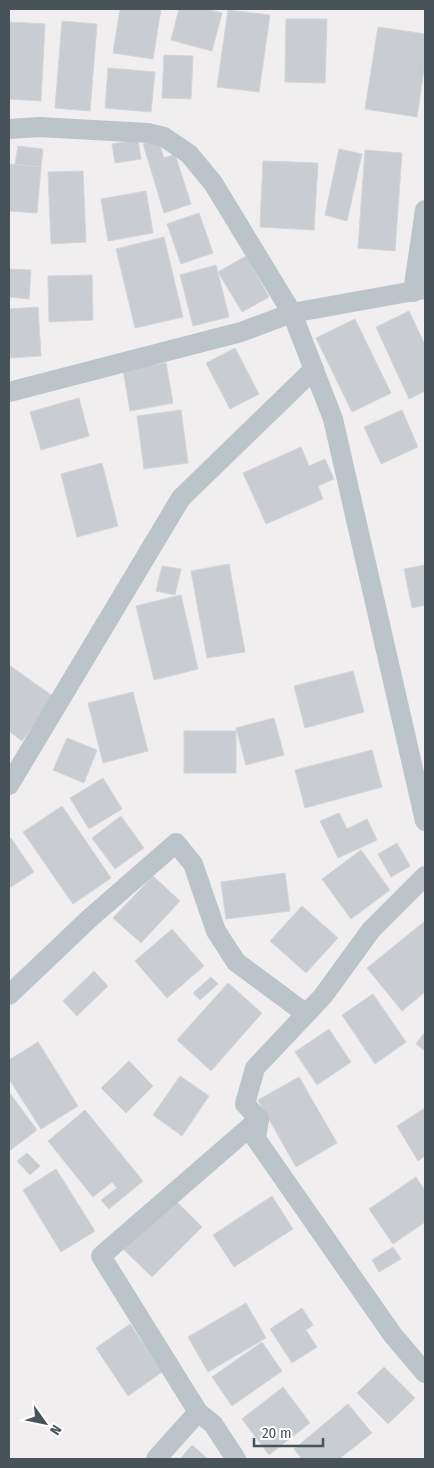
<svg xmlns="http://www.w3.org/2000/svg" width="434" height="1468" font-family="'Fira Sans Condensed',sans-serif">
<style>
.building{fill:#c9ccd0;stroke:#d3d5d9}
.lines{fill:none;stroke-linecap:round;stroke-linejoin:round}
.street{stroke:#bbc4c9;stroke-width:20}
</style>
<rect width="100%" height="100%" fill="#f0eeee"/>
<g class="building">
<path d="M120,9h41l-8,50 -40,-6z"/>
<path d="M179,9h27l16,4 -10,38 -41,-11z"/>
<path d="M228,10l42,5 -11,77 -42,-5z"/>
<path d="M286,19h41l-2,64 -40,-1z"/>
<path d="M62,21l35,3 -7,87 -35,-3z"/>
<path d="M9,22l36,2 -4,77 -32,-2z"/>
<path d="M378,27l47,7v29l-8,54 -52,-8z"/>
<path d="M164,55l29,1 -2,43 -29,-1z"/>
<path d="M108,68l47,4 -4,40 -46,-4z"/>
<path d="M158,139l6,19 11,-4 16,50 -27,9 -21,-69z"/>
<path d="M138,140l3,19 -26,4 -3,-19z"/>
<path d="M18,146l25,3 -2,18 -26,-3z"/>
<path d="M339,149l23,5 -15,67 -22,-6z"/>
<path d="M365,150l37,3 -7,98 -37,-3z"/>
<path d="M263,161l55,2 -4,67 -54,-3z"/>
<path d="M9,164l32,3 -4,46 -28,-2z"/>
<path d="M83,171l3,71 -35,2 -3,-72z"/>
<path d="M146,191l7,42 -45,8 -7,-42z"/>
<path d="M199,213l14,40 -32,11 -14,-40z"/>
<path d="M164,237l19,80 -48,11 -19,-79z"/>
<path d="M246,256l23,41 -27,15 -24,-40z"/>
<path d="M216,265l13,52 -36,9 -13,-51z"/>
<path d="M9,269l22,1 -2,29 -20,-2z"/>
<path d="M92,275l1,45 -44,2 -1,-46z"/>
<path d="M38,307l3,49 -32,2v-49z"/>
<path d="M409,311l16,34v46l-16,8 -33,-72z"/>
<path d="M355,319l36,74 -39,19 -36,-74z"/>
<path d="M235,348l24,46 -29,15 -24,-46z"/>
<path d="M166,363l7,40 -43,8 -7,-41z"/>
<path d="M79,398l10,38 -48,14 -11,-38z"/>
<path d="M181,410l7,53 -44,6 -7,-53z"/>
<path d="M402,410l16,37 -37,17 -17,-37z"/>
<path d="M301,447l8,19 16,-7 9,20 -16,7 5,13 -57,25 -23,-51z"/>
<path d="M102,463l16,63 -41,11 -16,-63z"/>
<path d="M229,564l16,88 -38,6 -16,-87z"/>
<path d="M425,565v40l-13,3 -8,-39z"/>
<path d="M162,566l19,3 -6,26 -19,-4z"/>
<path d="M181,595l17,74 -44,11 -18,-74z"/>
<path d="M9,665l45,32 -32,44 -13,-10z"/>
<path d="M353,671l11,41 -59,16 -11,-42z"/>
<path d="M133,692l15,59 -45,12 -15,-60z"/>
<path d="M274,718l10,37 -38,10 -10,-37z"/>
<rect x="184" y="731" width="52" height="42"/>
<path d="M67,738l30,12 -13,33 -31,-13z"/>
<path d="M372,750l10,37 -77,21 -10,-38z"/>
<path d="M103,778l19,31 -33,20 -19,-31z"/>
<path d="M62,806l49,72 -38,26 -50,-72z"/>
<path d="M339,813l8,16 20,-10 10,21 -39,18 -18,-37z"/>
<path d="M121,816l23,32 -29,21 -23,-31z"/>
<path d="M11,838l23,34 -23,15 -2,-3v-45z"/>
<path d="M397,843l13,23 -19,11 -13,-23z"/>
<path d="M361,850l29,40 -39,29 -29,-40z"/>
<path d="M285,873l5,38 -64,8 -5,-37z"/>
<path d="M153,876l27,25 -39,42 -28,-25z"/>
<path d="M302,906l36,32 -32,35 -36,-32z"/>
<path d="M425,921v71l-23,19 -35,-43z"/>
<path d="M172,929l32,37 -37,32 -32,-37z"/>
<path d="M94,971l14,15 -31,30 -14,-15z"/>
<path d="M211,977l7,7 -18,16 -7,-7z"/>
<path d="M228,983l34,30 -51,58 -34,-31z"/>
<path d="M373,994l33,48 -31,22 -33,-49z"/>
<path d="M329,1029l22,33 -34,23 -22,-33z"/>
<path d="M425,1032v19l-9,-7z"/>
<path d="M38,1042l40,64 -37,23 -32,-50v-19z"/>
<path d="M129,1061l24,25 -27,27 -25,-25z"/>
<path d="M180,1076l29,20 -27,40 -29,-21z"/>
<path d="M299,1077l38,66 -41,24 -38,-67z"/>
<path d="M9,1092l28,38 -28,21z"/>
<path d="M425,1108v48l-7,5 -21,-35z"/>
<path d="M85,1110l58,71 -34,28 -8,-9 16,-12 -5,-6 -19,15 -45,-56z"/>
<path d="M27,1153l13,13 -10,9 -13,-14z"/>
<path d="M56,1169l39,62 -34,21 -38,-62z"/>
<path d="M416,1177l9,14v31l-32,22 -24,-35z"/>
<path d="M272,1196l21,33 -59,38 -21,-32z"/>
<path d="M173,1198l29,29 -50,50 -29,-28z"/>
<path d="M393,1247l8,12 -22,13 -7,-12z"/>
<path d="M246,1303l20,35 -58,34 -20,-35z"/>
<path d="M302,1308l11,17 -7,5 11,17 -25,16 -22,-34z"/>
<path d="M130,1324l32,48 -34,24 -32,-48z"/>
<path d="M262,1342l20,29 -50,35 -20,-29z"/>
<path d="M384,1367l31,31 -27,26 -31,-31z"/>
<path d="M283,1387l27,36 -41,32 -27,-36z"/>
<path d="M348,1404l24,29 -33,26h-37l-8,-10z"/>
<path d="M192,1445l16,14h-28z"/>
</g>
<g class="lines">
<g class="street">
<path d="M9,129l30,-2 109,6 16,4 25,17 24,29 79,130 41,106 92,402"/>
<path d="M413,292l12,-82"/>
<path d="M9,392l232,-60 51,-19 133,-24"/>
<path d="M9,785l172,-287 133,-129"/>
<path d="M425,876l-54,54 -48,66 -68,72 -10,36 14,15 -3,20 136,195 33,39"/>
<path d="M9,995l81,-77 86,-75 17,21 23,67 20,31 69,51"/>
<path d="M156,1459l42,-47"/>
<path d="M236,1459l-23,-35 -15,-12 -97,-156 158,-137"/>
</g>
</g>
<rect width="434" height="1468" fill="none" stroke="#485359" stroke-width="20"/>
<g transform="translate(45 1423) rotate(123)" stroke="#ffffff" stroke-width="4" paint-order="stroke">
<path d="M0-4L9 19L0 12L-9 19Z" fill="#485359"/>
<text y="-8" font-size="14" font-weight="bold" text-anchor="middle" fill="#485359">N</text>
</g>
<path d="M254 1438v8h69v-8" fill="none" stroke="#485359" stroke-width="2.5"/>
<text x="262" y="1438" font-size="15" fill="#485359" stroke="#ffffff" stroke-width="4" paint-order="stroke">20 m</text>
</svg>
